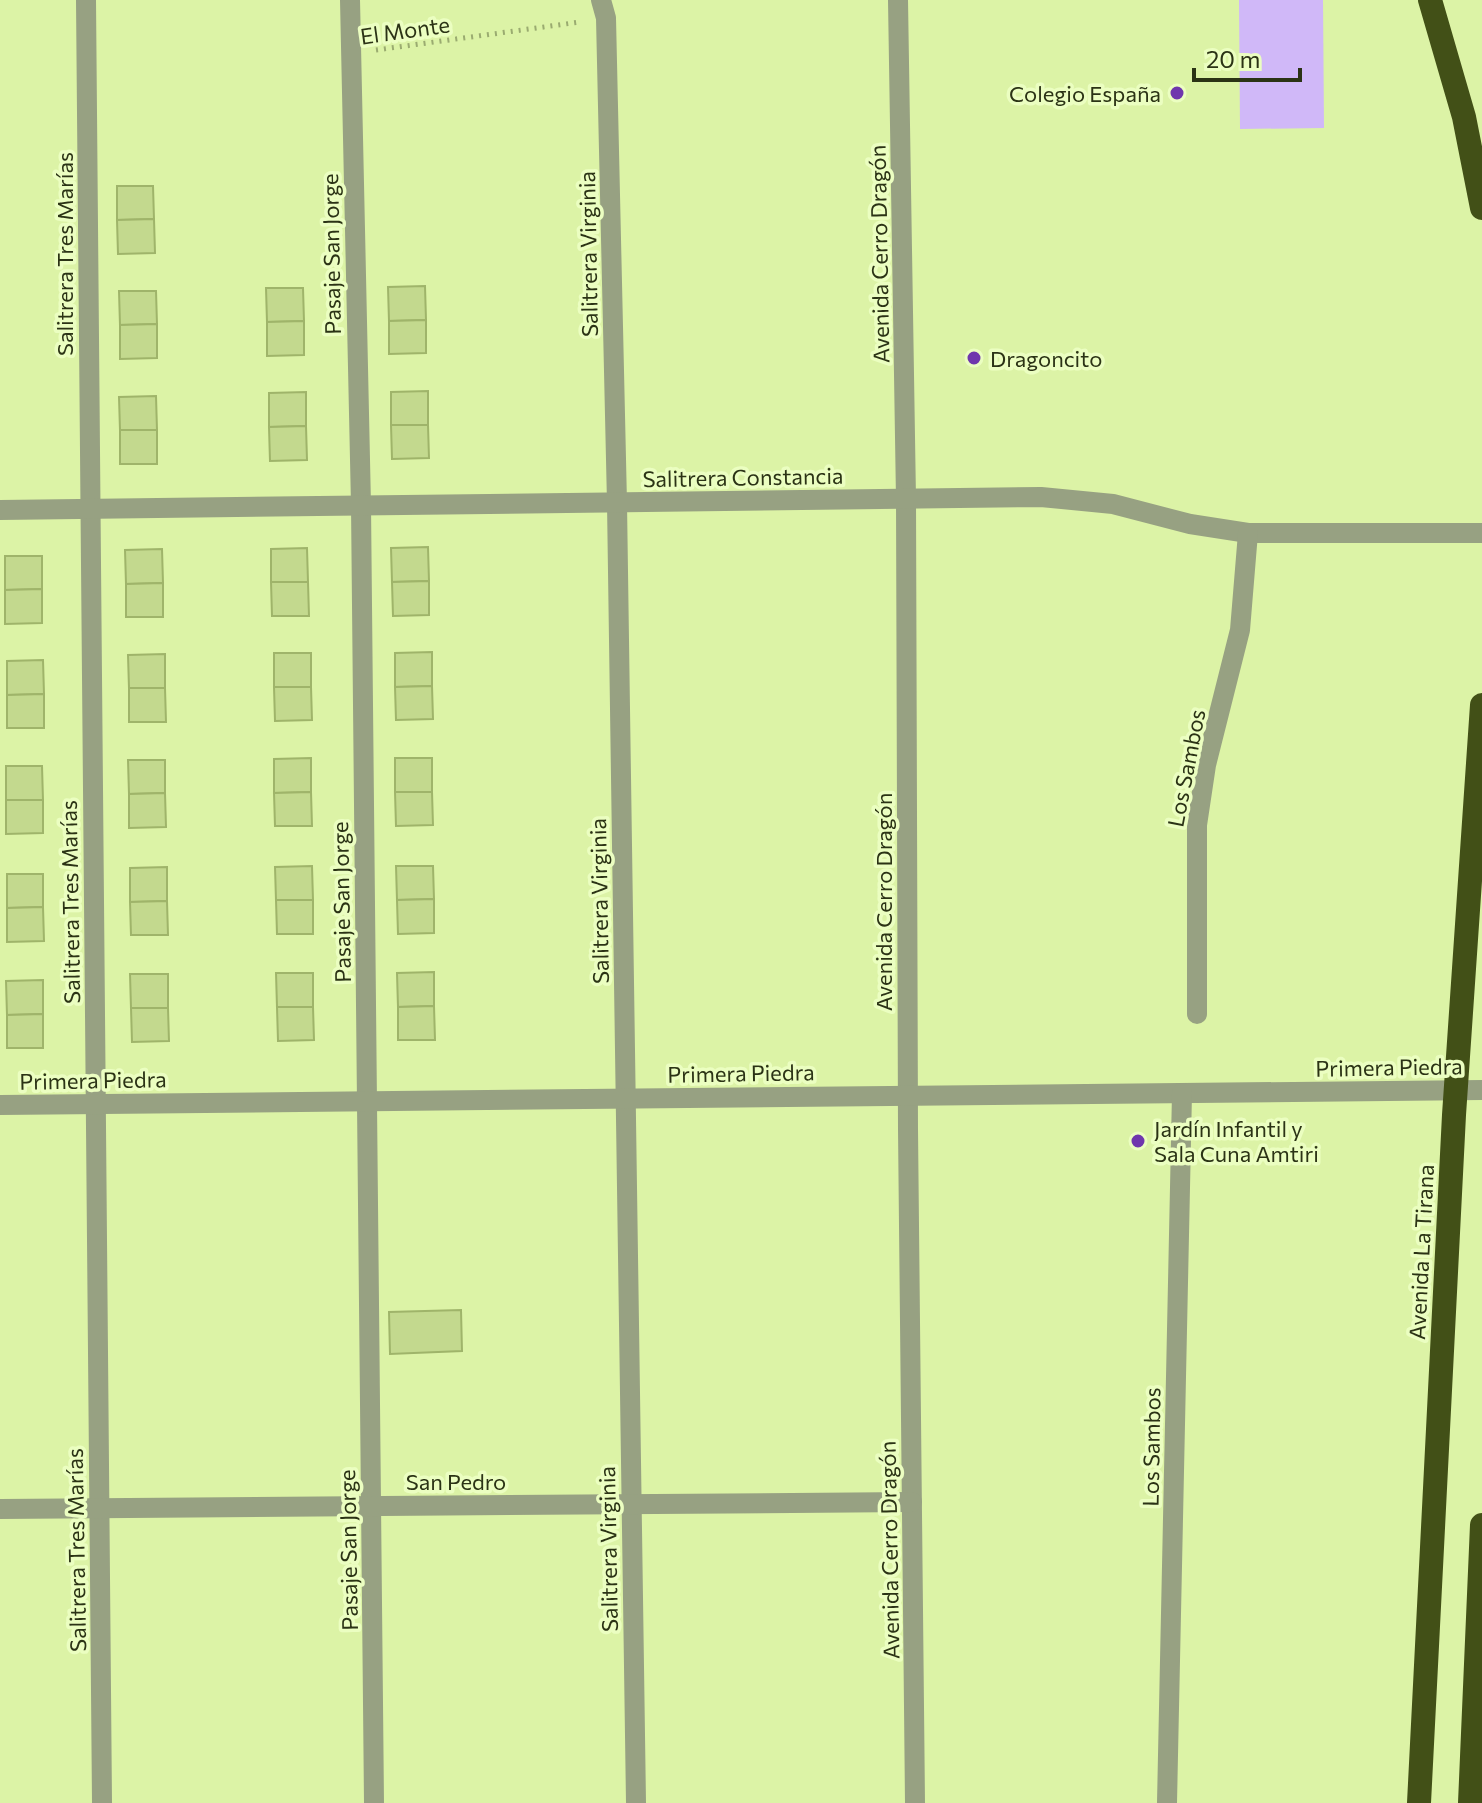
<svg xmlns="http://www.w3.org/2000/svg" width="1482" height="1803" font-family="Commissioner,sans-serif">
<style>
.green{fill:#d0b8f8}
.building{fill:#c3d98e;stroke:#9fb46a;stroke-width:2}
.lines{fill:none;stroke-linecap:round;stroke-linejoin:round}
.path{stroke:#9aab70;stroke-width:5;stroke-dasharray:2 6;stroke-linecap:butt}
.minor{stroke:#97a182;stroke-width:20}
.highway{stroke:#425017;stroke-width:24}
.poi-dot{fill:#6f36ad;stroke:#ebfec1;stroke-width:3}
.labels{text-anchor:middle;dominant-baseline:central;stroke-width:7;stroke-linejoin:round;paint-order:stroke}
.street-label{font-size:22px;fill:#2b3315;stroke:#ebfec1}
.poi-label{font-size:22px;fill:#2b3315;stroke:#ebfec1;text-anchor:start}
</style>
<rect width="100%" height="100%" fill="#dcf3a6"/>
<path class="green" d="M1239,0h84l1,128 -84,1z"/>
<g class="building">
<path d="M117,186h36l1,33 -37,1z"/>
<path d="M154,219l1,34 -37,1 -1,-34z"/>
<path d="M425,286l1,34 -37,1 -1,-34z"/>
<path d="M266,288h37l1,33 -37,1z"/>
<path d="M119,291h37l1,33 -37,1z"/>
<path d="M426,320v33l-37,1v-33z"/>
<path d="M304,321v34l-37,1v-34z"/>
<path d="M157,324v34l-37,1v-34z"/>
<path d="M428,391v34h-37v-33z"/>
<path d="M306,392v34l-37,1v-34z"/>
<path d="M156,396l1,34h-37l-1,-33z"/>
<path d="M391,425h37l1,33 -37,1z"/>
<path d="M306,426l1,34 -37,1 -1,-34z"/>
<rect x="120" y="430" width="37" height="34"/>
<path d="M428,547l1,34 -37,1 -1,-34z"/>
<path d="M307,548l1,34h-37v-33z"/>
<path d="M162,549l1,34 -37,1 -1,-34z"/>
<path d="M5,556h37v33l-37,1z"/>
<path d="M429,581v34l-36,1 -1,-34z"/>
<path d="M271,582h37l1,34h-37z"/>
<path d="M163,583v34h-37v-33z"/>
<path d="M42,589v34l-37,1v-34z"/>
<path d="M432,652v34l-37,1v-34z"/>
<rect x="274" y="653" width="37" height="34"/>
<path d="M165,654v34h-36l-1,-33z"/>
<path d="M43,660l1,34 -37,1v-34z"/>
<path d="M432,686l1,33 -37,1 -1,-33z"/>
<path d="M274,687h37l1,33 -37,1z"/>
<path d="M129,688h36l1,34h-37z"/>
<path d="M44,694v34h-37v-33z"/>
<path d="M311,758v34l-37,1v-34z"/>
<rect x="395" y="758" width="37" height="34"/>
<path d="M128,760h37v33l-36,1z"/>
<path d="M6,766h36l1,34h-37z"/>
<path d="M311,792l1,34h-37l-1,-33z"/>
<path d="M395,792h37l1,33 -37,1z"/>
<path d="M165,793l1,34 -37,1v-34z"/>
<path d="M6,800h37v33l-37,1z"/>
<path d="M312,866l1,34h-37l-1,-33z"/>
<path d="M396,866h37l1,33 -37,1z"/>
<path d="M167,867v34l-37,1v-34z"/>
<path d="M7,874h36v33l-36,1z"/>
<path d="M434,899v34l-36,1 -1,-34z"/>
<path d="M276,900h37v34h-36z"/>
<path d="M167,901l1,34h-37l-1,-33z"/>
<path d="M43,907l1,34 -37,1v-34z"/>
<path d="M434,972v34l-36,1 -1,-34z"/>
<path d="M276,973h37v34h-36z"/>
<path d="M130,974h38v34h-37z"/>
<path d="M43,980v34l-36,1 -1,-34z"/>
<path d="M434,1006l1,34h-37v-33z"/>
<path d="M277,1007h36l1,33 -36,1z"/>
<path d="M131,1008h37l1,33 -37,1z"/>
<path d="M43,1014v34h-36v-33z"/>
<path d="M461,1310l1,41 -72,3 -1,-42z"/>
</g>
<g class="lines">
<path class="path" d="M376,50l204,-28"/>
<g class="minor">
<path d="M86,0l16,1803"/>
<path d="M350,0l11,505 13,1298"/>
<path d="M601,0l5,18 11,485 19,1300"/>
<path d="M898,0l8,499 2,630 7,674"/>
<path d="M0,510l1041,-13 72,7 77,20 58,9h234"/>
<path d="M1197,1014v-189l9,-60 34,-135 8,-97"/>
<path d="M0,1105l1482,-15"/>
<path d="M0,1509l912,-7"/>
<path d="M1167,1803l15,-710"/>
</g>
<g class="highway">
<path d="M1430,0l34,117 18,91"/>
<path d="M1419,1803l35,-688 28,-410"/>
<path d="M1470,1803l12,-278"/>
</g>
</g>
<g class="poi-dot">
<circle cx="1177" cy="93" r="8"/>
<circle cx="974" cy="358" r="8"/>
<circle cx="1138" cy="1141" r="8"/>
</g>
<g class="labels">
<g class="street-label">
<text transform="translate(405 30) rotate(-8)">El Monte</text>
<text transform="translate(64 254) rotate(-90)">Salitrera Tres Marías</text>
<text transform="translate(331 254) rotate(-91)">Pasaje San Jorge</text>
<text transform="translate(588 254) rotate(-91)">Salitrera Virginia</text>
<text transform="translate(879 254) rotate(-91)">Avenida Cerro Dragón</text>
<text transform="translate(743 477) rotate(-1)">Salitrera Constancia</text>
<text transform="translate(1186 768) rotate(-79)">Los Sambos</text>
<text transform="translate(599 901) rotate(-91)">Salitrera Virginia</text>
<text transform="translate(70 902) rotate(-91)">Salitrera Tres Marías</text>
<text transform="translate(341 902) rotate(-91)">Pasaje San Jorge</text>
<text transform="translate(883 902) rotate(-90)">Avenida Cerro Dragón</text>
<text transform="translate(1389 1067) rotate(-1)">Primera Piedra</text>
<text transform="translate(741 1073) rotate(-1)">Primera Piedra</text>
<text transform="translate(93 1080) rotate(-1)">Primera Piedra</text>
<text transform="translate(1421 1252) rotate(-87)">Avenida La Tirana</text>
<text transform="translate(1151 1447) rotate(-89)">Los Sambos</text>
<text x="456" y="1481">San Pedro</text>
<text transform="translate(608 1549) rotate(-91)">Salitrera Virginia</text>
<text transform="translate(76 1550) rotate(-91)">Salitrera Tres Marías</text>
<text transform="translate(348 1550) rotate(-91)">Pasaje San Jorge</text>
<text transform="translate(889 1550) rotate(-91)">Avenida Cerro Dragón</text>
</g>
<g class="poi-label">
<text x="1161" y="93" text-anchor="end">Colegio España</text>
<text x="990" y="358">Dragoncito</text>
<text x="1154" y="1128">Jardín Infantil y<tspan x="1154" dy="25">Sala Cuna Amtiri</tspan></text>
</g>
</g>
<path d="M1194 68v12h106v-12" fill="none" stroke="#2b3315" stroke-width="4"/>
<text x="1206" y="68" font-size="24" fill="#2b3315" stroke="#ebfec1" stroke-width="6" paint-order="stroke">20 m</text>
</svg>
